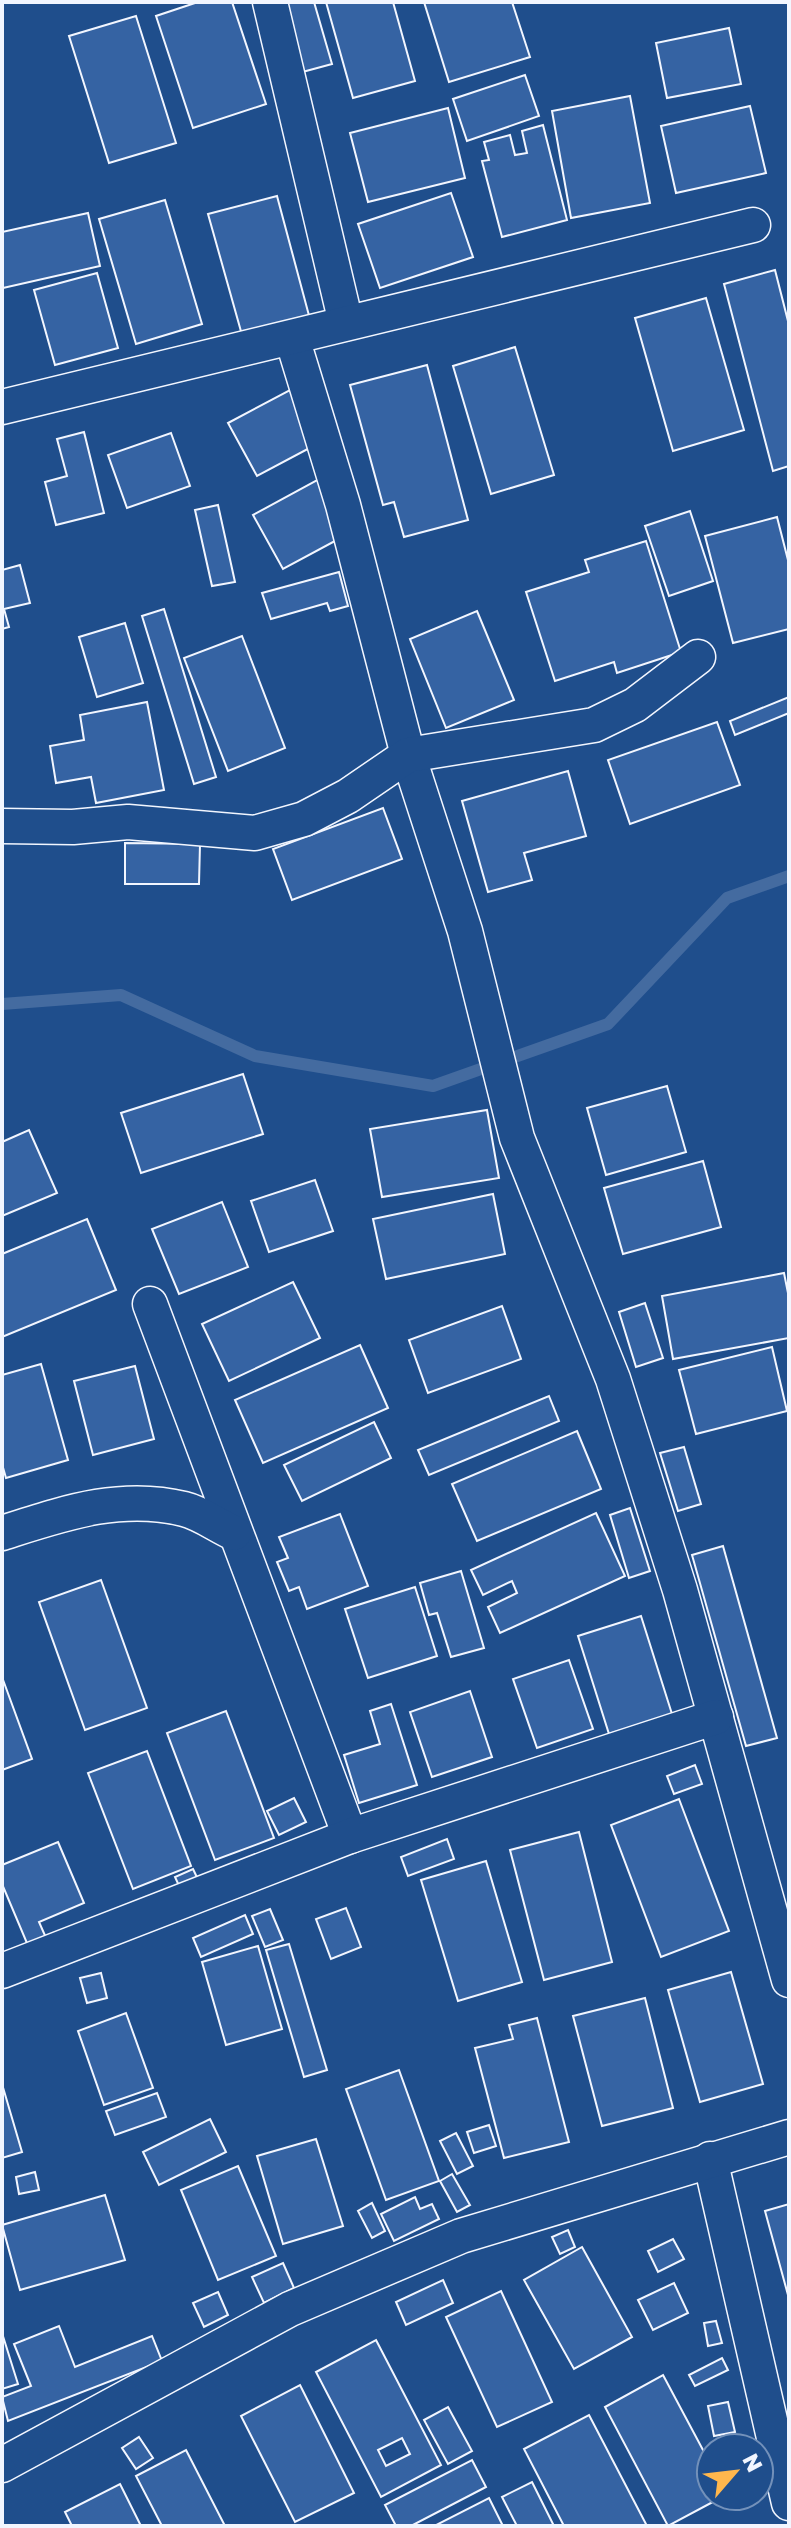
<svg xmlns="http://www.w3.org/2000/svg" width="791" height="2528" font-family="'Golos Text',sans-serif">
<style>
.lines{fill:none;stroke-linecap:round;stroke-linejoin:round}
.stream{stroke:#446ba0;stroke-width:12}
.building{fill:#3563a3;stroke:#f2f6ff;stroke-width:2;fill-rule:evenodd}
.minor-casing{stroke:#f2f6ff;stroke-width:37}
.minor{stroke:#1f4e8c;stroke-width:34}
</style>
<rect width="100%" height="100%" fill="#1f4e8c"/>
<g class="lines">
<path class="stream" d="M2,1004l119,-9 134,61 178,30 175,-62 119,-126 62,-22"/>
</g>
<g class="building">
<path d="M198,2h34l34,102 -73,24 -37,-112z"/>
<path d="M275,2h39l18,62 -37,10z"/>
<path d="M326,2h67l22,79 -62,17z"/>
<path d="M424,2h88l18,55 -81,25z"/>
<path d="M136,16l40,127 -67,20 -40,-127z"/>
<path d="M729,28l12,56 -74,14 -11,-55z"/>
<path d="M525,75l14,41 -72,25 -14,-42z"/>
<path d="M630,96l20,107 -79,15 -19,-107z"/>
<path d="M750,106l16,67 -90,20 -15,-67z"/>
<path d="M448,108l17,70 -97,24 -18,-69z"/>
<path d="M543,125l24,95 -65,17 -20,-76 7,-1 -5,-18 26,-7 5,20 12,-2 -5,-22z"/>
<path d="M451,193l22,64 -93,31 -22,-64z"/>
<path d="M277,196l34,127 -67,19 -36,-128z"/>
<path d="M165,200l37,124 -66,20 -37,-125z"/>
<path d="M88,213l12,53 -97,22 -1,-56z"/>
<path d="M775,270l14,55v141l-16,5 -49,-187z"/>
<path d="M97,273l21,75 -63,17 -21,-75z"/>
<path d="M706,298l38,132 -71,21 -38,-133z"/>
<path d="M515,347l39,128 -63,19 -38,-128z"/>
<path d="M427,365l41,155 -64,17 -10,-35 -11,3 -33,-120z"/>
<path d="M290,390l29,53 -62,33 -29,-53z"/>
<path d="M84,432l20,81 -48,12 -11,-43 22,-6 -10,-37z"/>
<path d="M171,433l19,53 -63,22 -19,-53z"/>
<path d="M319,479l29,55 -65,35 -30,-54z"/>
<path d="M218,505l17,77 -23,4 -17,-76z"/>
<path d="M690,511l23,70 -44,15 -24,-70z"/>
<path d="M777,517l12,47v65l-56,14 -28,-107z"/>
<path d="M646,541l35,111 -64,21 -3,-11 -59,19 -29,-89 63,-20 -4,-12z"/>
<path d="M20,565l10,38 -26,6 5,18 -7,2v-59z"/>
<path d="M339,572l9,34 -18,5 -3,-8 -56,16 -9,-26z"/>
<path d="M164,609l52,168 -22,7 -52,-168z"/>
<path d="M477,611l37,89 -68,28 -36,-89z"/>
<path d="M125,623l18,60 -46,14 -18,-60z"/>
<path d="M242,636l43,112 -57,23 -44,-113z"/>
<path d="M789,697v16l-54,22 -5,-14z"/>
<path d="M147,702l17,88 -68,13 -5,-26 -35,6 -6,-37 34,-6 -4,-25z"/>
<path d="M717,722l23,63 -110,39 -22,-64z"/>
<path d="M568,771l18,65 -62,17 8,27 -44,12 -26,-91z"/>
<path d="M383,808l19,51 -110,41 -19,-51z"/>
<path d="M125,843l75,1 -1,40h-74z"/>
<path d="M243,1074l20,60 -122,39 -20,-60z"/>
<path d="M667,1086l19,66 -80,23 -19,-67z"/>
<path d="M487,1110l12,68 -117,19 -12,-68z"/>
<path d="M29,1130l28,63 -55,23v-74z"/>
<path d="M703,1161l18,66 -98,27 -19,-66z"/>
<path d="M315,1180l18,51 -64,21 -18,-51z"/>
<path d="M493,1194l12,60 -119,25 -13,-60z"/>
<path d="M222,1202l26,65 -69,27 -27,-65z"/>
<path d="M87,1219l29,71 -114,47v-83z"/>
<path d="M784,1273l5,25v40l-116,21 -11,-63z"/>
<path d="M293,1282l27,56 -91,43 -27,-57z"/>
<path d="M645,1303l18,55 -27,9 -17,-55z"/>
<path d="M502,1306l19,53 -93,34 -19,-53z"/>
<path d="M360,1345l28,63 -125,55 -28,-63z"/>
<path d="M772,1347l15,64 -91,23 -17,-64z"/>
<path d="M41,1364l27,96 -62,18 -4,-14v-89z"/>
<path d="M135,1366l19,73 -61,16 -19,-74z"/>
<path d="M549,1396l10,25 -130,54 -11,-25z"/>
<path d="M374,1422l17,36 -89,43 -18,-36z"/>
<path d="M577,1431l24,58 -124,52 -25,-57z"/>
<path d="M684,1447l17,57 -23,7 -18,-58z"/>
<path d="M630,1508l20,63 -21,7 -19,-63z"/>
<path d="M596,1513l29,63 -125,57 -12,-26 29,-14 -5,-12 -29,14 -12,-25z"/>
<path d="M340,1514l28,72 -61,23 -8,-22 -10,4 -12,-29 11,-4 -9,-21z"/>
<path d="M723,1546l54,192 -31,8 -54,-191z"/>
<path d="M461,1571l23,77 -33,9 -14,-44 -8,2 -9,-32z"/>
<path d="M101,1580l46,128 -62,22 -46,-128z"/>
<path d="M415,1587l22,69 -69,22 -23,-69z"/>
<path d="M641,1616l31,98 -63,20 -31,-98z"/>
<path d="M569,1660l24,69 -56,19 -24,-69z"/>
<path d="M2,1677l30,82 -30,11z"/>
<path d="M470,1691l22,66 -60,20 -22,-65z"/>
<path d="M391,1704l26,81 -58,18 -15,-48 36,-11 -10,-33z"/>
<path d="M226,1711l48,127 -59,22 -48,-127z"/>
<path d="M147,1751l44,115 -58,23 -45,-116z"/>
<path d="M695,1765l7,19 -28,10 -7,-18z"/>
<path d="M294,1798l12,24 -27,13 -12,-24z"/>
<path d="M679,1799l50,132 -68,26 -50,-132z"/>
<path d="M579,1832l33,130 -68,18 -34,-130z"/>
<path d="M447,1839l7,20 -46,17 -7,-19z"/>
<path d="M58,1842l26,61 -45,19 8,18 -18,8 -27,-64v-19z"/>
<path d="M486,1861l36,121 -64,19 -37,-121z"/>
<path d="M193,1869l10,21 -18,9 -10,-22z"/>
<path d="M346,1908l15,39 -30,12 -15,-40z"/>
<path d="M270,1909l13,31 -18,7 -13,-31z"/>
<path d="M245,1915l8,19 -52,23 -8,-19z"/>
<path d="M289,1944l38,126 -23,7 -38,-127z"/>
<path d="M258,1946l24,83 -56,16 -24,-83z"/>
<path d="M731,1972l32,112 -63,18 -32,-112z"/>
<path d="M101,1973l6,25 -20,5 -7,-25z"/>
<path d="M645,1998l28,110 -71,18 -29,-110z"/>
<path d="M126,2013l27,75 -49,17 -26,-74z"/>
<path d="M537,2018l32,124 -65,16 -29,-110 38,-9 -4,-14z"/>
<path d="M399,2070l40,111 -53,19 -40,-111z"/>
<path d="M2,2084l20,68 -20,6z"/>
<path d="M157,2093l9,24 -51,18 -9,-24z"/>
<path d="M210,2119l16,33 -67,33 -16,-33z"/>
<path d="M489,2125l7,21 -22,7 -7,-21z"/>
<path d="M456,2133l17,33 -16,8 -17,-33z"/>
<path d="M316,2139l27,87 -60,18 -26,-88z"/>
<path d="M238,2166l38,90 -58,24 -37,-90z"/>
<path d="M35,2172l4,18 -20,4 -3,-17z"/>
<path d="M452,2174l18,31 -13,7 -17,-31z"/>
<path d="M105,2195l20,65 -105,30 -18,-65z"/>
<path d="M415,2197l5,12 12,-5 7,15 -45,22 -13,-27z"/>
<path d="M372,2203l13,28 -13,7 -14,-27z"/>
<path d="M789,2204v91h-1l-23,-84z"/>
<path d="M568,2230l7,17 -15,7 -8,-17z"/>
<path d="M673,2239l11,20 -26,13 -10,-21z"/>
<path d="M582,2247l50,90 -58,32 -50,-89z"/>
<path d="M283,2263l11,25 -30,15 -12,-26z"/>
<path d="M443,2280l10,23 -47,22 -10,-23z"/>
<path d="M674,2283l14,30 -35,17 -15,-30z"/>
<path d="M501,2291l51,111 -55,25 -51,-110z"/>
<path d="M218,2292l10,23 -24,12 -11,-24z"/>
<path d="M716,2321l6,22 -14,3 -4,-23z"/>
<path d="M59,2326l16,41 77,-31 10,25 -154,60 -6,-24 29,-11 -17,-42z"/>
<path d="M2,2333l16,51 -16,5z"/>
<path d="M376,2340l65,125 -60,32 -65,-125zM402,2438l8,16 -24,12 -8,-16z"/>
<path d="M722,2358l6,12 -33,16 -6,-11z"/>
<path d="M663,2375l48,90v31h13l-56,30 -63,-119z"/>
<path d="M300,2385l54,108 -59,29 -54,-106z"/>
<path d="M728,2402l7,30 -21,4 -6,-30z"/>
<path d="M448,2407l24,44 -24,13 -24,-44z"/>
<path d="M589,2415l58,111h-83l-40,-77z"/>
<path d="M139,2437l14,21 -17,11 -14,-21z"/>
<path d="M726,2437l4,11h-13l-2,-7z"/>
<path d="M186,2450l39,76h-63l-26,-50z"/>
<path d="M472,2460l14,27 -75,39h-15l-11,-21z"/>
<path d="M532,2482l22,44h-37l-15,-29z"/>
<path d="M120,2484l21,42h-69l-7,-14z"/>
<path d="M489,2498l14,28h-67v-1z"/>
</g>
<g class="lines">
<g class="minor-casing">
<g id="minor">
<path d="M270,2l76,321"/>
<path d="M292,338l51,167 65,250 57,176 52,207 96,241 67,211 109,390"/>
<path d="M2,407l751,-182"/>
<path d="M2,826l71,1 55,-5 127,11 49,-14 44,-23 60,-41 186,-30 41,-20 63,-48"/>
<path d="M150,1304l200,532"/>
<path d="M2,1533c60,-19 118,-40 182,-24 17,4 34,17 50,24"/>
<path d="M2,1971l348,-135 366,-119"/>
<path d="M710,2159l79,344"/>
<path d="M2,2465l288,-156 171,-73 328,-99"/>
</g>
</g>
<use href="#minor" class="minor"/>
</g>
<rect width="791" height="2528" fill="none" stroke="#f2f6ff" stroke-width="8"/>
<g transform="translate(735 2472) rotate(62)"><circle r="38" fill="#1f4e8c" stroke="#7391ba" stroke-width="2"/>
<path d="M0-6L14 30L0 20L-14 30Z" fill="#ffb74d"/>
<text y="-12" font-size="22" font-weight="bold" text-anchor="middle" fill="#f2f6ff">N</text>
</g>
</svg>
